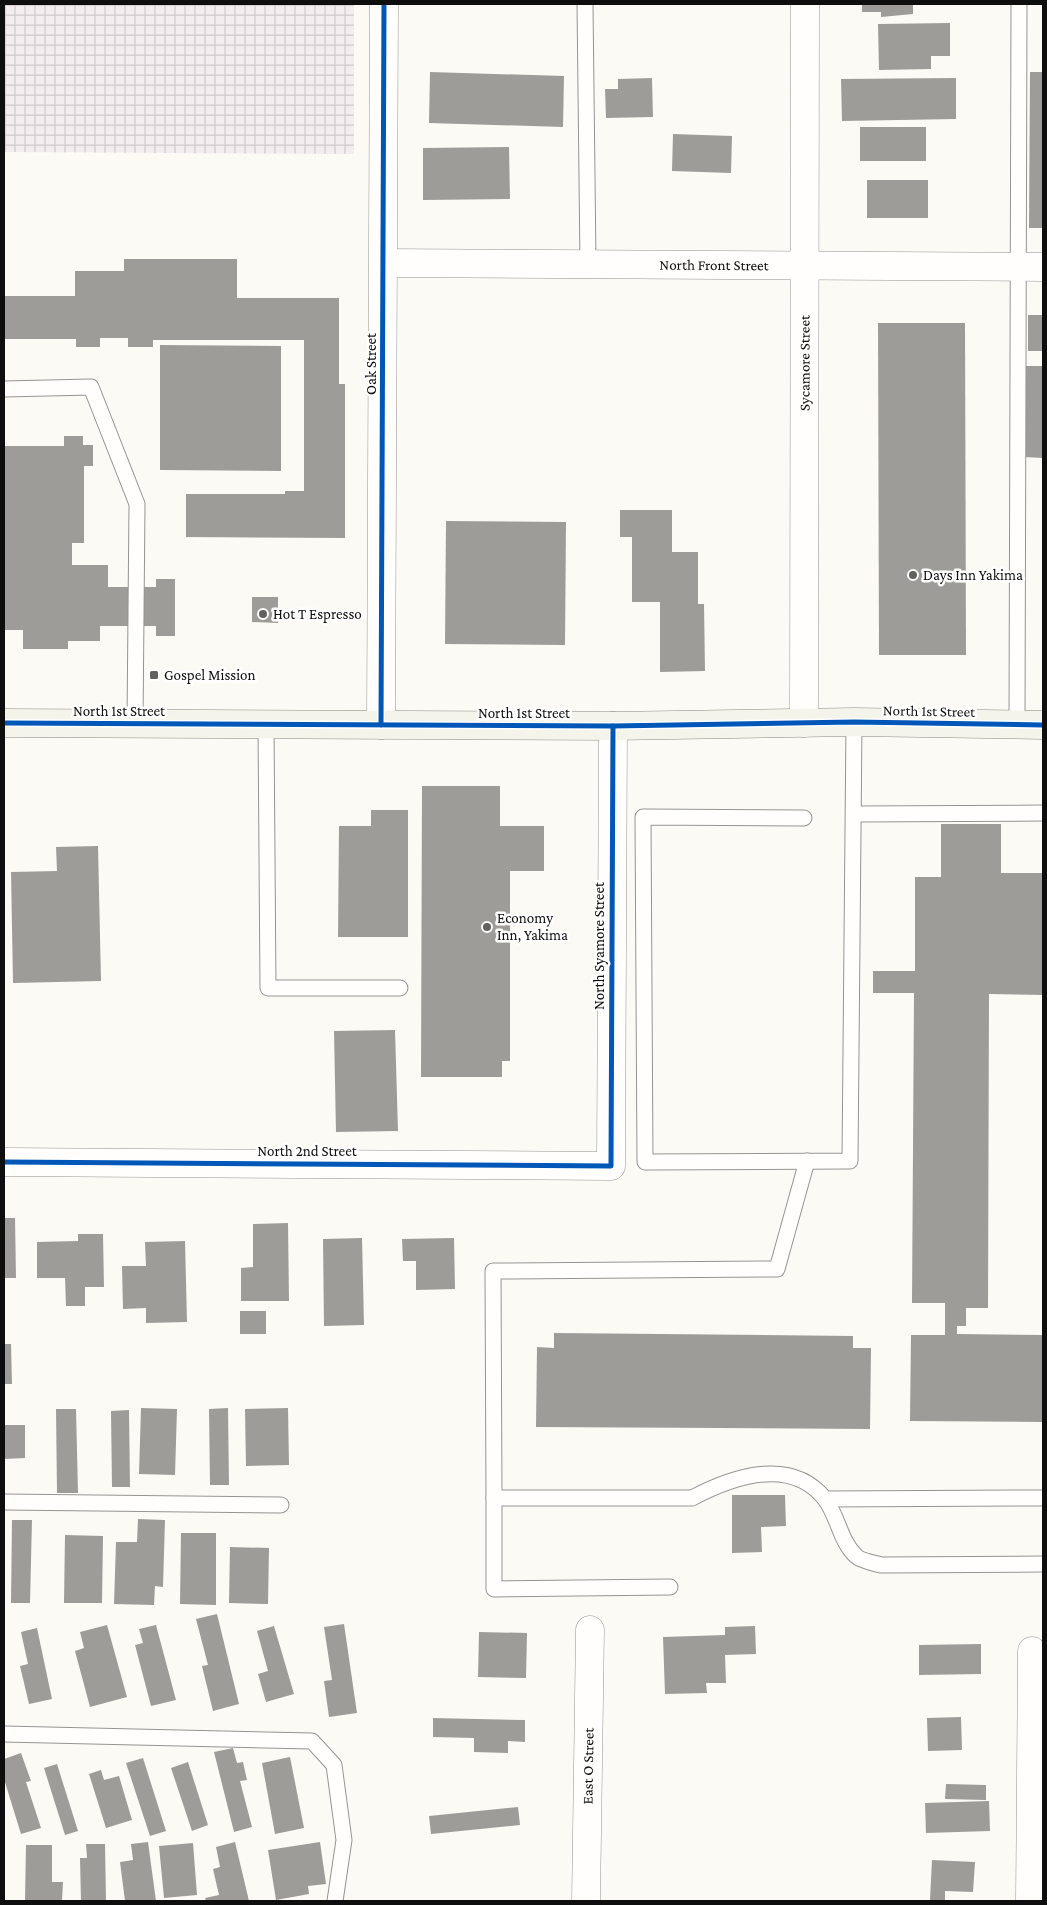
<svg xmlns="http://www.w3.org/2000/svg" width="1047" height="1905" font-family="'Crimson Pro',serif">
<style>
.industrial{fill:url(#industrial-grid)}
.building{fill:#9e9c99}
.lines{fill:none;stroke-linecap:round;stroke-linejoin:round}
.lane-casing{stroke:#959492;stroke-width:17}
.street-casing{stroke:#959492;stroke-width:29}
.secondary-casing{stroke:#8c8b88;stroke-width:29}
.lane{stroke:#fffefd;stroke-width:15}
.street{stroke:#fffefd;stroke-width:28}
.secondary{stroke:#f5f4ea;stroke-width:28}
.cycleway-casing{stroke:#fff;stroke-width:8}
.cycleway{stroke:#0057b8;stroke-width:5}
.poi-dot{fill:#61615e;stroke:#fff;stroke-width:2}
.labels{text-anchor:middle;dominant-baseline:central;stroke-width:5;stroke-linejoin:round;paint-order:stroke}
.street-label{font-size:15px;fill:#0e0e0e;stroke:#fff}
.poi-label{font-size:15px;fill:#0e0e0e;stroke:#fff;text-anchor:start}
</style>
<defs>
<pattern id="industrial-grid" width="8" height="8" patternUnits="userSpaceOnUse" patternTransform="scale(1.25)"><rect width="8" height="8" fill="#f3edf0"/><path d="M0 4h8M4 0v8" fill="none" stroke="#cfcacd"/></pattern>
</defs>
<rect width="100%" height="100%" fill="#fcfaf4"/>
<path class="industrial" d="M4,4h350v150l-350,-2z"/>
<g class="building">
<path d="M862,4h51v10l-32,3v-5h-19z"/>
<path d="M950,23v33h-19v13l-52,1 -1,-46z"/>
<path d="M430,72l134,4 -1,51 -134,-4z"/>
<path d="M1030,72h13v156h-14z"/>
<path d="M652,78l1,39 -47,1 -1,-29h13v-10z"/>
<path d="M956,78v41l-114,2 -1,-42z"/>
<rect x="860" y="127" width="66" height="34"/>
<path d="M673,134l59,2 -1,37 -59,-2z"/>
<path d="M509,147l1,52 -87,1v-52z"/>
<rect x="867" y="180" width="61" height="38"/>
<path d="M124,259h113v39h102v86h6v154l-159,-1v-43h99v-3h19v-151h-151v7h-25v-9h-28v9h-24v-8h-72v-43h71v-25h49z"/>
<rect x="1028" y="315" width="15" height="36"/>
<path d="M878,323h87l1,332h-87z"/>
<path d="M160,345l121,1v125l-121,-1z"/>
<path d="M1025,366h18v92l-19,-1z"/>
<path d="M64,436h19v9h10v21h-9v77h-12v22h36v22h48v-8h19v57h-19v-10h-56v15h-32v8h-45v-19h-19v-184h60z"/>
<path d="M620,510h52v42h26v52h6l1,67 -45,1v-70h-28v-65h-12z"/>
<path d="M446,521l120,1 -1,123 -120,-1z"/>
<path d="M252,597h26v26l-26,-1z"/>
<path d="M422,786h78v40h44v45h-34v190h-8v16h-81z"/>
<path d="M371,810h37v127h-70l1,-111h32z"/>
<path d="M941,824h60v49h42v122l-54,-1 -1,314h-22v18h-9v8l86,1v87l-133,-1 1,-86h34v-32h-33l2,-310h-41v-22h42v-94h26z"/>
<path d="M98,846l3,135 -88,2 -2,-111 46,-1 -1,-24z"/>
<path d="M395,1030l3,101 -62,1 -2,-101z"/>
<path d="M4,1218h11l1,60h-12z"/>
<path d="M288,1223l1,78h-48v-33l12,-1v-43z"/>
<path d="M78,1234h25l1,53h-19v19h-19l-1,-28h-28v-36l41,-1z"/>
<path d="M362,1238l2,87 -40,1 -1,-87z"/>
<path d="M454,1238l1,51 -39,1v-29h-13l-1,-22z"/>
<path d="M185,1241l2,81 -41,1v-15l-23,1 -1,-43h24l-1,-24z"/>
<rect x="240" y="1311" width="26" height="23"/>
<path d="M554,1333l299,3v12h18l-1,81 -334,-2 1,-80 17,1z"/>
<path d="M4,1344h7l1,40h-8z"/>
<path d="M141,1408l36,1 -2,66 -36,-1z"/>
<path d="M228,1408l1,77h-19l-1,-76z"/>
<path d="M288,1408l1,57 -43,1 -1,-57z"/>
<path d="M56,1409h20l2,84h-21z"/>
<path d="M129,1410l1,77h-18l-1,-76z"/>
<path d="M4,1425h21v33l-21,1z"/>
<path d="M732,1495h53l1,31 -25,1 1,25 -30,1z"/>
<path d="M138,1519l27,1 -2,67 -8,-1 -1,19 -40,-1 2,-62h21z"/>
<path d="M12,1520h20l-2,83h-19z"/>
<path d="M181,1533h35v72l-36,-1z"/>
<path d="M65,1535l38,1 -1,67h-38z"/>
<path d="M230,1547l39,1 -1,56 -39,-1z"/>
<path d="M217,1614l22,90 -26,7 -11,-45 6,-1 -12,-46z"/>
<path d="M344,1624l13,89 -28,4 -5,-36 8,-1 -8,-53z"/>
<path d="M107,1625l20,72 -37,10 -15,-56 9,-3 -4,-16z"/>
<path d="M156,1625l20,75 -25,6 -16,-61 8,-2 -4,-14z"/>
<path d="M274,1626l20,68 -28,8 -8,-28 10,-3 -11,-40z"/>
<path d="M755,1626l1,28 -31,1 1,28h-20l1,10 -42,1 -2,-57 62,-2v-8z"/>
<path d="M37,1628l15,71 -23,5 -9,-38 8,-2 -7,-32z"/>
<path d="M479,1632l48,1 -1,45 -48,-1z"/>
<path d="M981,1644v30l-62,1v-30z"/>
<path d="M961,1717l1,33 -34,1 -1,-33z"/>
<path d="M433,1718l92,2v22l-17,-1v12l-34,-1v-14l-41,-1z"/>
<path d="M233,1748l4,15 6,-1 4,18 -7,1 12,46 -18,5 -20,-80z"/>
<path d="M21,1753l10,28 -5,1 15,46 -20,6 -17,-55v-20z"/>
<path d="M290,1757l14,71 -29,6 -13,-71z"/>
<path d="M143,1758l23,73 -16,5 -24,-73z"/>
<path d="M188,1762l20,63 -16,6 -21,-63z"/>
<path d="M57,1764l21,67 -13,4 -21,-67z"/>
<path d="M101,1770l3,10 15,-4 13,44 -26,8 -17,-54z"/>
<path d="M946,1784l40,1v15l-41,-1z"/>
<path d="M989,1801l1,30 -64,2 -1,-30z"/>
<path d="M518,1807l2,18 -89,9 -2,-18z"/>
<path d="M148,1842l8,59h-31l-5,-39 13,-2 -2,-16z"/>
<path d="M235,1842l14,59h-43l-1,-3 14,-3 -6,-26 7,-2 -4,-20z"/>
<path d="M320,1842l6,42 -18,2 1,8 -33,6 -8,-50z"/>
<path d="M193,1843l4,52 -33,3 -5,-52z"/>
<path d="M86,1844h19l1,57h-25l-1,-43h7z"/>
<path d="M26,1845h26v37h11l-1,19h-37z"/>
<path d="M932,1860l43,2 -2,30 -28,-1v10l-15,-1z"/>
</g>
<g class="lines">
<g class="lane-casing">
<g id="lane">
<path d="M585,4l3,259"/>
<path d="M4,389l87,-2 46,117 -2,220"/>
<path d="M266,725l2,263h132"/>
<path d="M1017,725l2,-721"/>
<path d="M854,814l189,-1"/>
<path d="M804,818l-161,-1 2,345 205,-1 4,-439"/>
<path d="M807,1161l-30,108 -284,2 1,227h198c40,-21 99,-42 133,1 13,17 15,42 31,57 5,5 18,7 25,9l162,-1"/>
<path d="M494,1498v91l176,-2"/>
<path d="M825,1499l218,-1"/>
<path d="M4,1502l277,3"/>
<path d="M4,1734l308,7 22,24 10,75 -9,61"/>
</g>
</g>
<g class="street-casing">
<g id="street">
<path id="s1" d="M384,263l659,4"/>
<path id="s2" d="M804,723l1,-719"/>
<path d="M381,725l3,-721"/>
<path d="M4,1162l607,4 2,-440"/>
<path id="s3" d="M586,1901l4,-271"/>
<path d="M1030,1901l2,-250"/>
</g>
</g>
<g class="secondary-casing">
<path id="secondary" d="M4,723l609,3 241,-4 189,3"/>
</g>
<use href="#lane" class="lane"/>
<use href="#street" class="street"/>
<use href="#secondary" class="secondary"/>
<g class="cycleway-casing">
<g id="cycleway">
<path d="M4,723l609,3 241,-4 189,3"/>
<path d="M381,725l3,-721"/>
<path d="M4,1162l607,4 2,-440"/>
</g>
</g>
<use href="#cycleway" class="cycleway"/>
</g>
<g class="poi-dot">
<circle cx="913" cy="575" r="5"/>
<circle cx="263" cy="614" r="5"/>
<rect x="149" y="670" width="10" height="10" rx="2.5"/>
<circle cx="487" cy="927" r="5"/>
</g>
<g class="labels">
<g class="street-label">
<text stroke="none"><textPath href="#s1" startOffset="330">North Front Street</textPath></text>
<text stroke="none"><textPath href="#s2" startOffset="360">Sycamore Street</textPath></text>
<text transform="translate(371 364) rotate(-90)">Oak Street</text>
<text x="119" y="711">North 1st Street</text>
<text transform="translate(929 711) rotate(1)">North 1st Street</text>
<text x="524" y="713">North 1st Street</text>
<text transform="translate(599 946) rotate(-90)">North Syamore Street</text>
<text x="307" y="1151">North 2nd Street</text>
<text stroke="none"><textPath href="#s3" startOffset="135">East O Street</textPath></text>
</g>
<g class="poi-label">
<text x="923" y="575">Days Inn Yakima</text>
<text x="273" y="614">Hot T Espresso</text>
<text x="164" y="675">Gospel Mission</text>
<text x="497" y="918">Economy<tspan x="497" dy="17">Inn, Yakima</tspan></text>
</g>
</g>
<rect width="1047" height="1905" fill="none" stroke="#0e0e0e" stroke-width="10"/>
</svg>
